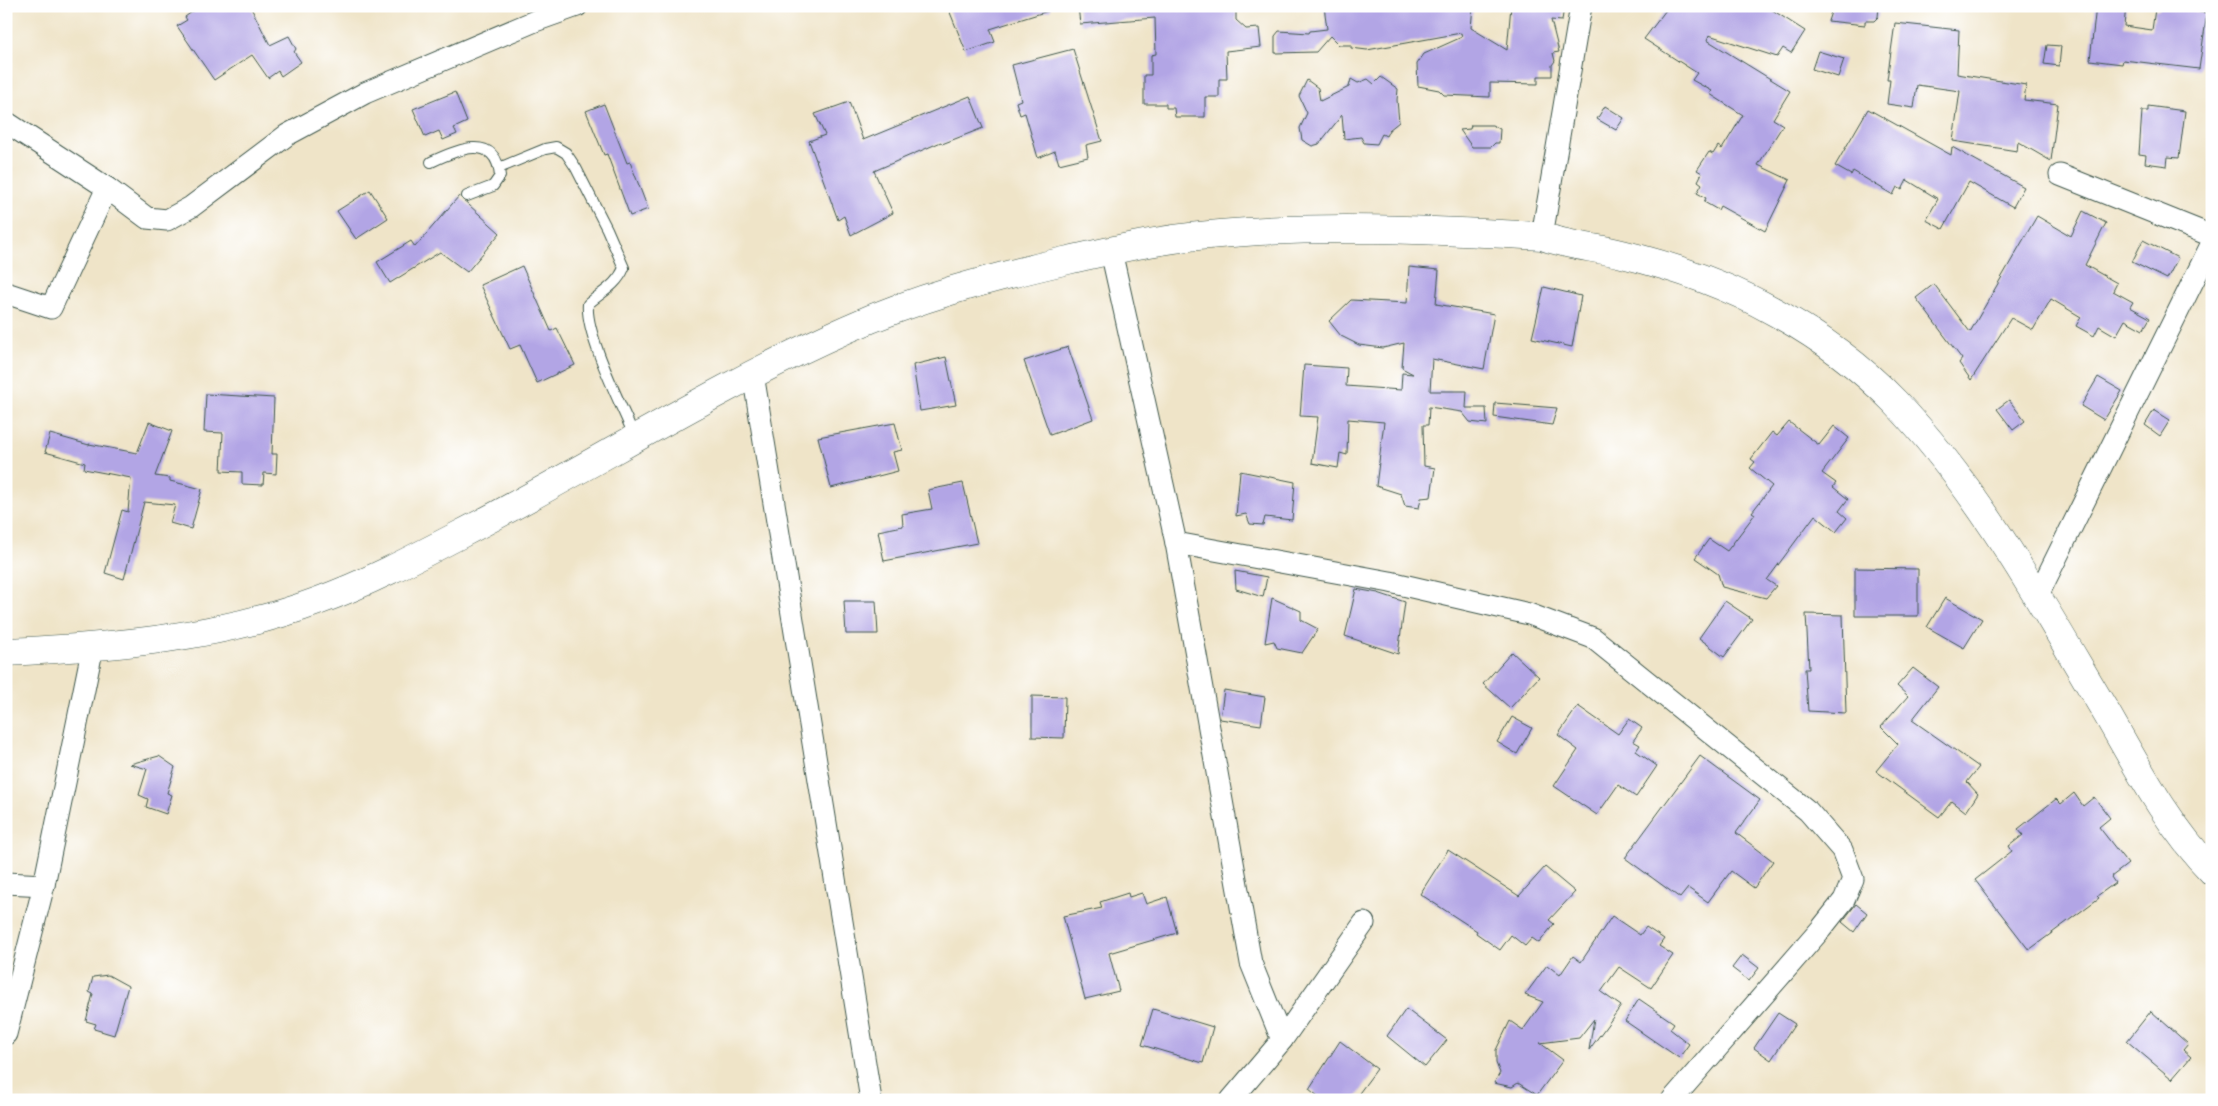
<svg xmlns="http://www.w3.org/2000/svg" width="2218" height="1106" font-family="'EB Garamond',serif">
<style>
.building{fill:#b2a5e5}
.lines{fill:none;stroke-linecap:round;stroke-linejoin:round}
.lane-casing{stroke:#3e564a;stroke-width:12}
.street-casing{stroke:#3e564a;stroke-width:23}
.secondary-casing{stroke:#3e564a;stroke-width:29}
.lane{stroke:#fff;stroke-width:10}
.street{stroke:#fff;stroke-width:21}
.secondary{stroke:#fff;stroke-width:28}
</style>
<rect width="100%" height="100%" fill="#fff"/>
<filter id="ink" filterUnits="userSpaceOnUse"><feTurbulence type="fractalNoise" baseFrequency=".02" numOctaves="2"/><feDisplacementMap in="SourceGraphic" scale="10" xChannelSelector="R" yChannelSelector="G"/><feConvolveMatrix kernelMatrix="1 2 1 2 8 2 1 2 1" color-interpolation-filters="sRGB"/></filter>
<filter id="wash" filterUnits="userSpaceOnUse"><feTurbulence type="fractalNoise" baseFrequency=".0096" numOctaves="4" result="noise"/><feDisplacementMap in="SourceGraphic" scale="20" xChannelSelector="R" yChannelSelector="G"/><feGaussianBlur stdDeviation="1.12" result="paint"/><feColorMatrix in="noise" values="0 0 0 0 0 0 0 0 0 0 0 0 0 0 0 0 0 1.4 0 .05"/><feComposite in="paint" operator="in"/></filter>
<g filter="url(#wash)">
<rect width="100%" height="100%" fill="#efe4c8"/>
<g id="blocks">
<g class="building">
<path d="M200,6h50l20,39 19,-9 7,13 -2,3 7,10 -20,14 -3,-5 -10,7 -16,-23 -38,25 -37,-54 10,-6 -2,-3z"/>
<path d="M959,6h92v4l-61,19 5,13 -29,10 -17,-42z"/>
<path d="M1078,6h158v14l10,9 13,-1 2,19 -35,4 1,28h-8v18h-14v20h-30l-1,-9h-8v-4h-22v-29h7v-20l5,-1 -1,-36 -75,6z"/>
<path d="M1324,6h149l-2,22 36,22 4,-44h53l-2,15 -11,-1 8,32 -6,1 2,8 -3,4v11h-14v8l-48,-1v14l-46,-2 -5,-5 -21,-4 -1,-22 7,-10 38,-17 -1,-4 -94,17 -16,-2v-3h-12l-9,-9 -14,16 -41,1v-17l4,-5 30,2 1,-2 17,-2z"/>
<path d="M1669,6h97l39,25 -14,22 -8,-5 -6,9 -68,-22 -2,5 83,51 -17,28 10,6 -25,40 32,15 -25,51 -45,-25 -2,4 -14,-8 2,-4 -9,-5 5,-9 -4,-3 4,-8 -5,-3 12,-18 4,2 5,-8 4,3 21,-34 -33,-21 2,-3 -20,-11 5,-7 -53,-34z"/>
<path d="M1833,6h46l-1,11 -4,4h-9v4l-37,-4z"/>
<path d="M2096,6h30l-2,20 28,4 3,-21 4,1 1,-4h35l-1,5 13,2 -8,56 -76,-9 -1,4 -32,-4z"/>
<path d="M1895,23l64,7 -2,44 69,11 -2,15 34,4 -7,57 -33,-19 -1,9 -64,-10 7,-50 -43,-6 -3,23 -27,-4 3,-24h-3z"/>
<path d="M2047,45l14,1 -2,20 -15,-2z"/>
<path d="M1073,49l29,92 -16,4 2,12 -29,7 -4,-13 -17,7 -13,-45 -5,2 -4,-13 5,-2 -9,-35z"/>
<path d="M1818,51l26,8 -6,18 -26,-8z"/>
<path d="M1381,77l17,12 -1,11 2,22 -10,8 -3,6 -4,-2 -5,10 -13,-1 -3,-6 -17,2 -2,-24 -23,29 -7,2 -10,-6 -2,-12 7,-15 -8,-17 8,-16 11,8 2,13 29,-14 2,-8 7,4 10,-4 6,5z"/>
<path d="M455,92l12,30 -13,6 3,6 -14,6 -4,-9 -14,6 -12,-28z"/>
<path d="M970,96l13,32 -41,16 -1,-2 -67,29 19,42 -42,22 -7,-19 -6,4 -29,-79 16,-6 -10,-21 34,-12 14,38z"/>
<path d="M604,104l23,59 3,-1 18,47 -18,7 -23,-62 -3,1 -18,-44z"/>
<path d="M1605,106l19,12 -8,12 -19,-11z"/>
<path d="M2148,106l37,5 -6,47 -11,-1 -1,9 -22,-3 1,-8 -7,-1 3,-43h6z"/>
<path d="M1868,109l83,46 1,-8 72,40 -11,20 -44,-25 -26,47 -17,-9 12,-21 -31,-19 -5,10 -5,-3 -4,8 -40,-24 -2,4 -16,-9z"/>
<path d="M1471,125h21l8,4 -1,14h-4l-4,4h-19l-12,-17 10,-1z"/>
<path d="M370,190l18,28 -32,21 -19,-28z"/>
<path d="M459,196l41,37 -33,39 -27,-20 -50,31 -13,-21 34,-21 4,6z"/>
<path d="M2083,211l23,12 -21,42 32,18 -4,8 20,11 -3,5 20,11 -7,12 -18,-10 -9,16 -17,-10 -5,10 -18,-10 5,-9 -30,-18 -18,31 -22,-12 -40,62 -12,-17 3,-4 -46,-61 18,-14 36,48 67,-116 34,20z"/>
<path d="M2143,240l35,18 -11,21 -35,-17z"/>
<path d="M522,266l29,65 6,-3 18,37 -38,18 -17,-38 -10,4 -30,-64z"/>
<path d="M1409,267l30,3 -3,34 58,10 -10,55 -52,-10 -2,32h37l-1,17h20l1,16 -17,-2 -8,-10 -33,-5 -1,18h-5l1,41 11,2 -4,29 -10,1 -2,10 -14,-2 -4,-12 -25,-8 8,-64 -36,-3 -1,36 -7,-2 -2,15 -26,-5 6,-46 -18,-1 4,-51 43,3 -1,18 55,4 1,-17 11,1 -11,-6 2,-25 -21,5 -24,-3 -18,-9 -12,-15 22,-21 56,3z"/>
<path d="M1544,287l37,9 -9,51 -40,-9z"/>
<path d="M1068,347l25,72 -43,16 -26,-74z"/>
<path d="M946,357l10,48 -36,6 -7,-46z"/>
<path d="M2098,377l24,14 -18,29 -23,-14z"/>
<path d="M206,394l68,4 -2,56h5l-1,20 -12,-1 -1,12 -21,-1v-12l-21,-1 2,-38 -19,-1z"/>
<path d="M2009,400l16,21 -12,9 -16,-21z"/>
<path d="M1495,403l62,5 -5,17 -58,-8z"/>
<path d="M2154,410l16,10 -10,16 -15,-11z"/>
<path d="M149,422l23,9 -17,45 15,2v3l32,8 -11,40 -21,-6 5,-18 -31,-3 -20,77 -19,-6 17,-63 6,2 3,-34 -47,-9 1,-6 -40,-11 5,-18 39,11v-1l48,9z"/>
<path d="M1789,422l30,23 15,-19 15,12 -27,35 14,10 -3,4 15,12 -9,12 8,7 -11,14 -21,-17 -48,65 9,6 -10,12 -44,-11 -4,-13 -23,-16 14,-19 18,12 28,-37 -3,-2 20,-26 -22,-18 5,-6 -4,-3 21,-27 5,4z"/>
<path d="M895,423l7,27 -9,2 5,19 -67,17 -13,-51z"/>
<path d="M1240,471l55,11 -3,38 -27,-3 -2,8 -13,-1 -4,-10 -10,2z"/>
<path d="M963,483l14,60 -93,18 -6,-30 25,-5 -1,-12 30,-5 -4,-19z"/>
<path d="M1855,568l63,1v47h-63z"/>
<path d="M1235,571l32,6 -4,20 -27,-8z"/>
<path d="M1356,589l22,4 27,9 -7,52 -53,-18z"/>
<path d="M1272,598l29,13v9l17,9 -16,24 -25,-5 -3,-7 -9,2z"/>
<path d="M1945,598l37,21 -18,29 -37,-21z"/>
<path d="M844,601h32l2,33h-32z"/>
<path d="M1725,601l27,18 -28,38 -25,-19z"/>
<path d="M1806,614l37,1 3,98 -38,-2 -3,-42h4z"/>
<path d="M1512,652l27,25 -29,31 -27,-24z"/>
<path d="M1913,668l25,19 -26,33 67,47 -12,15 11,12 -12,18 -14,-11 -13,16 -63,-46 22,-27 -17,-17 27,-31 -11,-10z"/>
<path d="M1224,690l41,7 -4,28 -41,-6z"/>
<path d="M1032,696l33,1 -1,41 -32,-1z"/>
<path d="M1578,706l40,28 11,-15 13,9 -9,13 7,4 -4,6 21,15 -21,31 -18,-12 -21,30 -43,-29 24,-36 -20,-15z"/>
<path d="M1512,717l20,11 -15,26 -20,-12z"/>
<path d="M159,756l16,11 -8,26 5,2 -6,19 -20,-7 2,-8 -9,-4 8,-26 -17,-5z"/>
<path d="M1700,756l60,44 -24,33 37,28 -19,27 -23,-17 -23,31 -20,-14 -8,10 -55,-40z"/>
<path d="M2074,793l9,13 11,-9 16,21 -11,9 29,37 -17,13 4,6 -18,13 2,2 -70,52 -54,-70 37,-29 -3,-5 14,-11 -5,-6 38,-30 5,5z"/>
<path d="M1448,850l71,46 26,-29 30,25 -26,28 5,4 -15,19 -7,-5 -7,8 -14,-11 -11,15 -24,-17 1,-2 -57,-37z"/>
<path d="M1128,893l1,4 13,-4 4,11 21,-7 10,36 -68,20 10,38 -34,8 -22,-83 39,-8 -2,-6z"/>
<path d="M1856,904l11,9 -13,19 -12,-10z"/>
<path d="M1612,916l28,19 6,-8 18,12 -5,7 14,9 -22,33 -32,-21 -18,25 20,14 -32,44 5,-31 -15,19 -39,5 23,17 -26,35 -19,-12 -6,4 -18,-4 6,-10 -4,-10v-13l14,-29 13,9 20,-28 -18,-7 22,-30 13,10 13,-19 8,6z"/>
<path d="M1742,955l17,13 -10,13 -17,-13z"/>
<path d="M108,975l20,11 -14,49 -20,-6 2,-5 -10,-3 7,-27 -4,-2 4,-15z"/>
<path d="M1639,999l35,24 -4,6 19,15 -10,14 -54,-37z"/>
<path d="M1153,1009l60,18 -10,36 -61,-18z"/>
<path d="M1406,1009l41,31 -22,27 -38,-31z"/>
<path d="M2151,1011l37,33 -5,6 8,7 -19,22 -45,-38z"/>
<path d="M1778,1013l17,11 -24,36 -17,-12z"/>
<path d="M1340,1041l37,28 -23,31h-31l-14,-11z"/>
</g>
</g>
</g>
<g filter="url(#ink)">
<use href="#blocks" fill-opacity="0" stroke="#3e564a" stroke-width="1"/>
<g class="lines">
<g class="lane-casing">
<g id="lane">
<path d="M431,162c25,-12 65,-30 69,14l-7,10 -26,10"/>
<path d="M499,168l46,-19 11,-2 10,6 10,15 31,61 17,39c-7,17 -22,24 -36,36 -3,31 34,102 47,134"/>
</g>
</g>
<g class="street-casing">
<g id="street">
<path d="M6,122l101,66 40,30 20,2 24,-13 96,-72 78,-42 170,-72 42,-15"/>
<path d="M2060,175l152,61"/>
<path d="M1542,236l39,-230"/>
<path d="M1111,251l65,292 75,420 31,77"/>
<path d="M6,293l45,15 56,-120"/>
<path d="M753,374l118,726"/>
<path d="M1176,543l214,39 139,32 64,24 215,173 34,39 11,29 -9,21 -23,29 -149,171"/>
<path d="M2037,597l175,-354"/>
<path d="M6,883l38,2"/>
<path d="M6,1034l38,-149 49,-239"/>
<path d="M1231,1100l51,-60 82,-117"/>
</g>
</g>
<g class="secondary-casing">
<path id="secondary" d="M6,652c106,-5 213,-14 312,-51 49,-18 95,-42 141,-66 130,-67 254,-147 388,-206 69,-31 144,-51 217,-68 48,-11 96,-22 145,-26 111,-11 222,-5 333,1 26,10 53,11 80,18 54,13 105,31 153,58 44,24 86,55 120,90 87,91 148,205 212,312 31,54 61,112 105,157"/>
</g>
<use href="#lane" class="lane"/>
<use href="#street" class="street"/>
<use href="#secondary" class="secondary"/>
</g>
</g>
<rect width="2218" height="1106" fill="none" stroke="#fff" stroke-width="25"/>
</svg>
